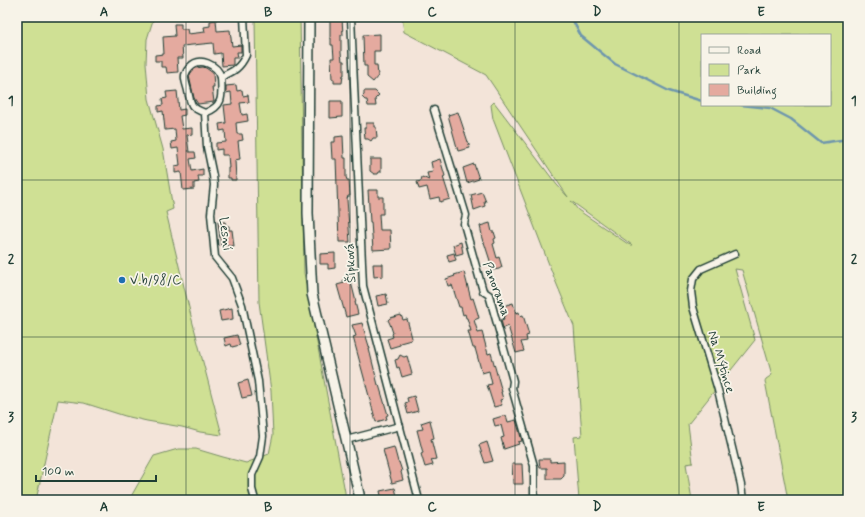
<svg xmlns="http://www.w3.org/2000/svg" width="865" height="517" font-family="Mynerve,sans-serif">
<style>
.green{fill:#cfe094;stroke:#778e64;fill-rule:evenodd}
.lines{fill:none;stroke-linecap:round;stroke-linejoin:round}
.stream{stroke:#6e96ad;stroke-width:2.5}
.building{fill:#e4aa9f;stroke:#1f3d34}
.street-casing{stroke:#1f3d34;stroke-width:9}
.secondary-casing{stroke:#1f3d34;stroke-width:12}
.street{stroke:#f7f3e8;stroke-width:6}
.secondary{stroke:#f7f3e8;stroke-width:9}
.grid{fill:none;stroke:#1f3d34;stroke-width:1;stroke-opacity:0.55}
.poi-dot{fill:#1f6fb2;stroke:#f7f3e8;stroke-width:1.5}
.labels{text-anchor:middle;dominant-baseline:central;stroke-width:3.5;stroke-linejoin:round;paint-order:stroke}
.street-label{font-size:13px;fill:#1f3d34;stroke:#f7f3e8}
.poi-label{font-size:13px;fill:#1f3d34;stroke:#f7f3e8;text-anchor:start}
.neatline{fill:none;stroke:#1f3d34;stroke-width:1.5}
.grid-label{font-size:13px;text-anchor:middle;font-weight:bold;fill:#1f3d34}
</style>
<rect width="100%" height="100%" fill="#f3e4d9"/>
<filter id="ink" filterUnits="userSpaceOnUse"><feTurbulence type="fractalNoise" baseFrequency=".025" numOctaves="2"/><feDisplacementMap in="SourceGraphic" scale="8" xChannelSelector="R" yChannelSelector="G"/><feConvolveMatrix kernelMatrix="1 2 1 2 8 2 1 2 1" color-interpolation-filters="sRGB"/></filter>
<g filter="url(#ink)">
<g class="green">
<path d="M17,17h137l-7,22 -1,24 3,36 14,50 10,60 -7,3 25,104 31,119 -22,-3 -18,-5 -35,-6 -22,-5 -41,-13 -26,-3 -22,100h-19z"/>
<path d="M255,17h45l4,256 41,219v8h-216l25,-44 24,-7h18l27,8 23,6 23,-9 4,-19 -2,-44 -12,-89z"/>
<path d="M402,17h446v483h-60l-23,-119 1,-2 6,-4 -30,-105 -7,-1 20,71 -67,84 5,39 -7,1 6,36h-113l-5,-63 8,-1 -8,-110 -19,-46 -62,-161 -2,-14 3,-3 63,83 11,12 -82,-122 -82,-43zM702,35h128v70h-128zM571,201l61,44 -4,-1 -50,-34z"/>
</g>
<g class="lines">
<g class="stream">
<path d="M571,17l10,19 34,28 54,27 33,10"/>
<path d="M741,105l29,3 21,11 30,24 27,-4"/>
</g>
</g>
<g class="building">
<path d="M330,17l12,1 1,17h-2v18l1,8h2v14h-1l-1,8h-8v-4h-2l-1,-21h3l-1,-13h-2v-7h-1z"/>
<path d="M216,20l1,11 13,-1 2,16 9,-1v7h-4l1,6h-5v7l-11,1 -1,-13 -7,1 -1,-11 -31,3 1,12h-6l1,14 -11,1 -1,-6h-5v-6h-6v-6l9,-1 -1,-17 12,-1 -1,-12h7v5h6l1,5 17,-2 -1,-5 6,-1v-5z"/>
<path d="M380,34v17h-6v14h3l1,11 -5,6 -6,-5v-11h-3l-1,-31z"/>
<path d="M203,67l3,1 7,5 1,14h-2l2,15 -16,2 -4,-6 -5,-22 3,-5 4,-3z"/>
<path d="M236,85l1,6 5,-1 1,6 5,-1 1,7 -9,1 2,12 5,-1 1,7 -12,2 1,11h5l1,6 -5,1 2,18 -5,1 1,20h-5v-2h-3v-10h1l-1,-13h-6v-6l-6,1v-7l10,-1 -1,-12 -5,1 -1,-7 7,-1 -2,-18 8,-1 -1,-12 -5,1v-7z"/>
<path d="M177,91l2,19 6,-1v6l-5,1 2,13 10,-1v6l-5,1 2,17h6l1,6 -6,1 2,12 11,-2v7h-5l1,6 -5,1v6l-11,1 -2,-18 -6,1v-7l5,-1 -2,-17 -6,1 -1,-7 5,-1 -1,-12 -10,1 -2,-19 -5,1v-6l5,-1 -1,-6 5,-1 -1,-6z"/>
<path d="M364,91h11l4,4 -4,4 1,7h-8l-1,-6h-2l-3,-3 2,-2z"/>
<path d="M330,101h12v16l-12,1z"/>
<path d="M458,112l12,36 -12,3 -10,-36z"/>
<path d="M366,123h8v4h2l1,11h-4l-2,3 -3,-2h-3l-1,-11h2z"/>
<path d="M343,136l1,22h2v19l1,3h2l1,16h-2l-1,3 3,43h-11l-3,-83h-4l-1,-17h4v-5z"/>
<path d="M370,159h11v13h-2l-1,2h-4l-4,-3z"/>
<path d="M440,159l5,17 -2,1 7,22 -10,3 -1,-5 -9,2 -3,-12 -8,2 -2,-7 4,-1 1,-4 7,3 -2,-7 6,-1 -2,-10z"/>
<path d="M474,164l5,15 -12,4 -4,-15z"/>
<path d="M368,190h10v7h5v17h-4l1,16h10l1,19 -18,1 -2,-28h-1z"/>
<path d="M482,192l4,10h-2l1,4 -11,4 -3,-15z"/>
<path d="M218,222h7l1,4h3v4h3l2,16h-6v-1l-7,1z"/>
<path d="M490,223l2,9h2l2,6 -2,1 1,4 -2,1 4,14 2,-1 3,10 -3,2 -6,1 -9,-28h-1l-2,-7h1l-2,-9z"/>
<path d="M461,242l2,11 -7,2 -3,-10z"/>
<path d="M335,253v15l-7,1v-5h-8v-10z"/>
<path d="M454,253l2,7 -7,2 -2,-7z"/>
<path d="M373,264h10v12l-9,1z"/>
<path d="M464,272l7,27 2,-1 5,16 1,4 -5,2 4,13 4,-1 6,22 3,-1 11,39h-1l2,7 -3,1 2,5 -8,2 -7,-22 5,-1 -3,-13 -7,2 -7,-25h-2l-5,-17h3l-4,-13h-1l-1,-4 -2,1 -2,-8h-2l-7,-22 -4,1 -2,-7 9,-3 -1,-1z"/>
<path d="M350,278l6,24h-1l3,12 -12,3 -9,-32 7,-2 -1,-3z"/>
<path d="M386,294l2,10 -10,2 -2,-10z"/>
<path d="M513,303l3,10 3,-1 1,4 3,-1 6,20 -3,1 1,5 -6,1 3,9 -8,2 -8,-27 -5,2 -2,-8 3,-1 -1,-3h3l-3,-10z"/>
<path d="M232,308l1,11 -12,2 -2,-10z"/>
<path d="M401,315l2,5 4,-1 5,19 -1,2 -11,3v2l-10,3 -3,-9 6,-2 -1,-3 1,-1 -3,-9 -2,-4 2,-2z"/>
<path d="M362,323l6,20 2,6h-1l9,36h1l9,30 -2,1 1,3 -11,3 -23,-85 3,-1 -4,-11z"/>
<path d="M237,335l3,10 -8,2 -1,-3 -5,2 -2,-8z"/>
<path d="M400,355l4,2 3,-1 5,18 -10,3 -3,-10 -2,1 -2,-8 3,-1z"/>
<path d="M248,380l4,16 -10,2 -4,-15z"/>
<path d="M414,396l4,15 -10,3 -3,-11 3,-1 -1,-4z"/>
<path d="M506,415l2,7 8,-2 6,21 -4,1 1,2 -15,5 -3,-11 3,-1 -3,-12 -2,1v-1l-4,1 -2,-7z"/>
<path d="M430,420l4,18 -3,1 5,20 -5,1 2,5 -8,2 -4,-13 2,-1 -6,-23 6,-1 -2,-6z"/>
<path d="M487,442l6,19 -8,2 -6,-18z"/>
<path d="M394,447l4,15h1l3,9 -1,1 2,8 -11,3 -9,-33z"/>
<path d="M539,459h11v3l14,-1v15l-3,3h-14v-11h-7z"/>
<path d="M512,464h10l1,20h-10z"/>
<path d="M395,488l3,12h-16l-2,-9z"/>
</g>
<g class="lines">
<g class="street-casing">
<g id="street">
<path d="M244,17l2,38c-6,13 -12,16 -25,22 1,19 3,29 -16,36l2,34 6,29 1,9 -3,29 4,43 17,21 10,27 16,76 5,55 -3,21 -8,18v14l3,11"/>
<path d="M351,17l12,269 56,214"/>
<path d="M434,110l32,105 -2,9 19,67 6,4 24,86 -1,7 22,78v34"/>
<path d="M205,113c-15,-6 -14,-8 -17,-22 -1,-5 -4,-11 -3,-16 1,-3 3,-6 5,-8 10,-11 27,-2 31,10"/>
<path d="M735,254l-34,15 -8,10 -2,12 2,16 25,83 23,95 2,15"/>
<path d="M346,440l54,-14"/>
</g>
</g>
<g class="secondary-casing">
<path id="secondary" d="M309,17l-1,196 4,81 47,200v6"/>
</g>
<use href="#street" class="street"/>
<use href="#secondary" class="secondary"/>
</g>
</g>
<path class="grid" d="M186,17v483M350,17v483M515,17v483M679,17v483M17,180h831M17,337h831"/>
<circle class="poi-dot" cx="122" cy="280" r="4"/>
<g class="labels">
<g class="street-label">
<text transform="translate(225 234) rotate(83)">Lesní</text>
<text transform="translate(351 263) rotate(-93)">Šípková</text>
<text transform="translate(496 289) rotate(70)">Panorama</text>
<text transform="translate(721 362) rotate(73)">Na Mýtince</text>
</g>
<g class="poi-label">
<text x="130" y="280">V.b/98/C</text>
</g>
</g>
<rect width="865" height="517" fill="none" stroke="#f7f3e8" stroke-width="44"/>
<rect x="701" y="34" width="130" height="72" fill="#f7f3e8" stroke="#a1aaa0"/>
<rect x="709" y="47" width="20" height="6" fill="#f7f3e8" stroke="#a1aaa0"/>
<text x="737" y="54" font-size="12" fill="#1f3d34">Road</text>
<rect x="709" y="64" width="20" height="12" fill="#cfe094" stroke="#a1aaa0"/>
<text x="737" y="74" font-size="12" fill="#1f3d34">Park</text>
<rect x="709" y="84" width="20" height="12" fill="#e4aa9f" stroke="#a1aaa0"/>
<text x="737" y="94" font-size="12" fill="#1f3d34">Building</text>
<path d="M36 475v6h120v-6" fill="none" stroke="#1f3d34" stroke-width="2"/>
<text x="42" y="475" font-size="12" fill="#1f3d34" stroke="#f7f3e8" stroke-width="3" paint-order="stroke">100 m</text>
<rect x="22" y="22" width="821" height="473" class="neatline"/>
<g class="grid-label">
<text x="104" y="16">A</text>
<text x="268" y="16">B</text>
<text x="432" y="16">C</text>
<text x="597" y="16">D</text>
<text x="761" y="16">E</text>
<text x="11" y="105">1</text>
<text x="854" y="105">1</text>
<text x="11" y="263">2</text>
<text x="854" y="263">2</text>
<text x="11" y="421">3</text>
<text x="854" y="421">3</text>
<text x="104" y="511">A</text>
<text x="268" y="511">B</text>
<text x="432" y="511">C</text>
<text x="597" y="511">D</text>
<text x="761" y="511">E</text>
</g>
</svg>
